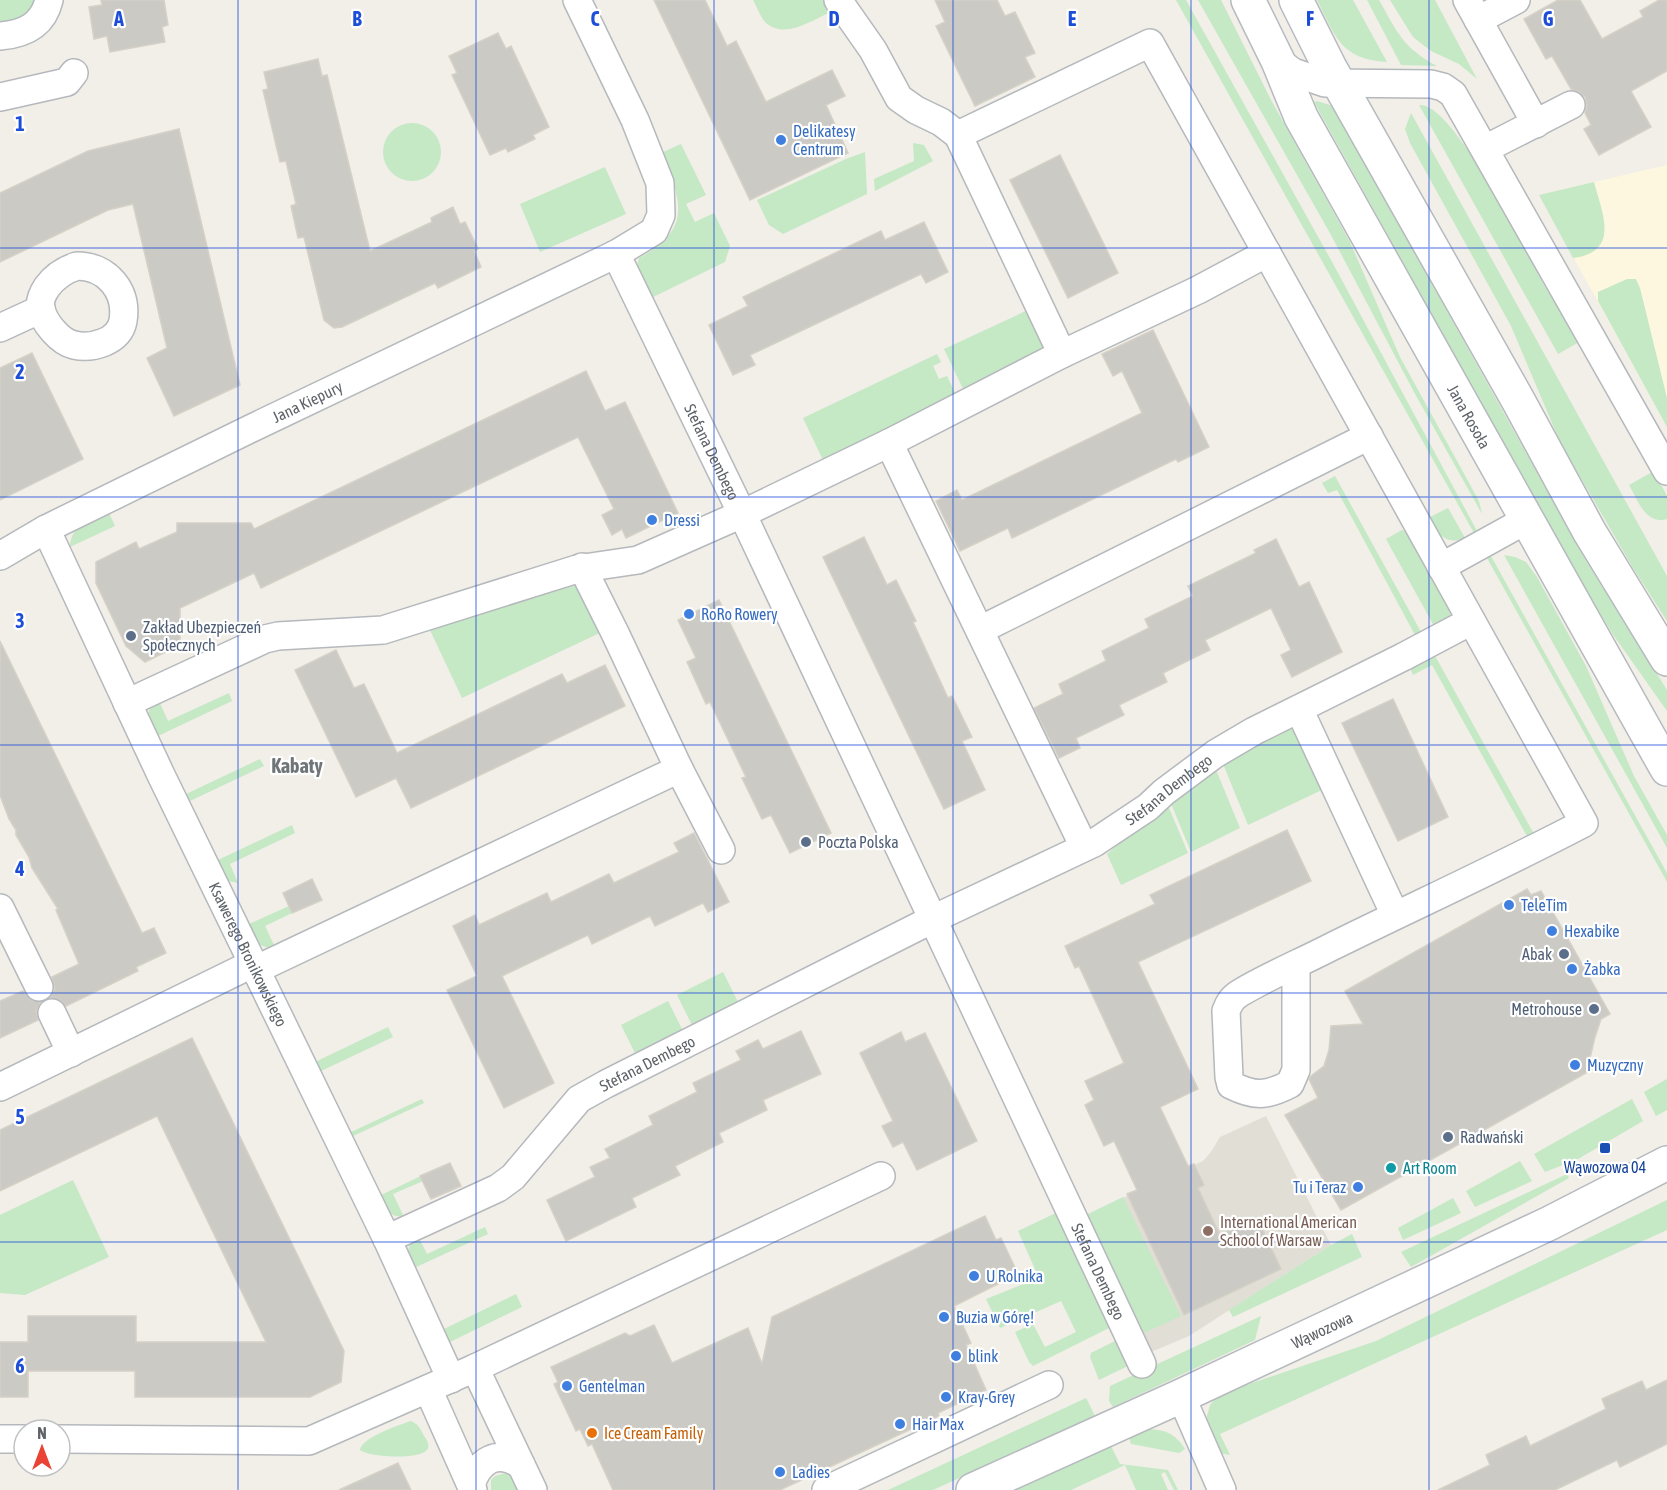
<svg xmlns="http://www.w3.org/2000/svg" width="1667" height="1490" font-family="'Asap Condensed',sans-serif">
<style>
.commercial{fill:#fef7e0}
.education{fill:#e1ded6}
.green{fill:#c5e8c5}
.building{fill:#cccac5;stroke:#d6d1c6;stroke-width:1.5}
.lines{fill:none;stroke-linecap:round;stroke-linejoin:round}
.street-casing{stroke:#b5b8bc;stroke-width:30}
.secondary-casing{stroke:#b6babf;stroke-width:36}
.street{stroke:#fff;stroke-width:27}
.secondary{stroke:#fff;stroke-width:33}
.grid{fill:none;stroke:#1d4ed8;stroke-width:1.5;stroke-opacity:0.55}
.shop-dot{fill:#3f7fe0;stroke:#fff;stroke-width:2}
.service-dot{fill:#5c6f8a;stroke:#fff;stroke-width:2}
.transit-dot{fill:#1a4fb4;stroke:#fff;stroke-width:2}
.culture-dot{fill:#0f9aa8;stroke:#fff;stroke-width:2}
.education-dot{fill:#8d6e63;stroke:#fff;stroke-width:2}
.food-dot{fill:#e8710a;stroke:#fff;stroke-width:2}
.labels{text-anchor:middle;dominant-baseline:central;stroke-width:4.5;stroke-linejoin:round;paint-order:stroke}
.shop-label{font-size:16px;fill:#366cbe;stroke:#fff;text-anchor:start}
.street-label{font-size:16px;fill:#5f6368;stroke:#fff}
.service-label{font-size:16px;fill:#4e5e75;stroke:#fff;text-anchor:start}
.transit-label{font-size:16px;fill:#164399;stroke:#fff}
.culture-label{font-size:16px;fill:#0d838f;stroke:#fff;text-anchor:start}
.education-label{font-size:16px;fill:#785e54;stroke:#fff;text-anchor:start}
.food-label{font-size:16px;fill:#c56008;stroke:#fff;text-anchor:start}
.quarter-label{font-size:20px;font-weight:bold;fill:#70757a;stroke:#fff}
.grid-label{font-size:20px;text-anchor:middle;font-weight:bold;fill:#1d4ed8;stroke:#fff;stroke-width:4.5;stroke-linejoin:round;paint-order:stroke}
</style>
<rect width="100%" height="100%" fill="#f1efe8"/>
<path class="commercial" d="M1667,165v262l-128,-232z"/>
<path class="education" d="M1266,1116l65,129 -142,91 -38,16 -65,-137 117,-54 8,-9 9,-15z"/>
<g class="green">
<path d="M0,0h39l-16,19 -23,3z"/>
<path d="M753,0h73l4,5 -1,8c-19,8 -45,27 -64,9 -5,-6 -8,-15 -12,-22z"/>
<path d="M1176,0h10l145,260 146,271 -3,2z"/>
<path d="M1198,0h23l50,100 79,142 50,115 79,144 3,13 -68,-122 -83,-157z"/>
<path d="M1317,0h36l34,62c-46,-3 -51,-24 -70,-62z"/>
<path d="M1367,0h12c18,32 24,48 58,66l-36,-1z"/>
<path d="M1390,0h45l42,79 -18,-15 -28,-13 -18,-14z"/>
<path d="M1317,101l16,5 252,453 82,131v21l-53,-75 -36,-58 -264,-476z"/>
<path d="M1419,105c34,-4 109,150 126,182 11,19 24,36 36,54l-23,13z"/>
<path d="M1411,113l256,463v45l-34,-53 -73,-126 -49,-116 -101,-183 -5,-14z"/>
<circle cx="412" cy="152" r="29"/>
<path d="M913,143l11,2 9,16 -58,30 -1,-12 40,-18z"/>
<path d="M681,144l25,51 -20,9 9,18 19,-9 16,33 -5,16 -76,37 -13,-29 3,-12c54,-29 43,-58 22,-105z"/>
<path d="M865,152l2,42 -84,40 -14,-9 -12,-25 89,-41z"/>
<path d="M605,167l21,47 -86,38 -20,-48z"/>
<path d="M1594,182c8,31 27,70 -21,76l-34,-63z"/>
<path d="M1627,279h9l4,9 27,110v29l-69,-126v-9z"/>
<path d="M1028,310l16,35v3l-80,43 -20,-42z"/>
<path d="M937,354l4,8 -8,4 6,13 8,-3 9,19 -133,65 -20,-42z"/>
<path d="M1654,471l13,25v23c-22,6 -29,-19 -38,-34z"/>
<path d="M1335,476l86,156 -6,3 -78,-145 -9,3 -6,-10z"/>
<path d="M1448,508l17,30c-20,8 -27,-5 -37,-20z"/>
<path d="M109,513l6,13 -45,21c1,-23 20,-26 39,-34z"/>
<path d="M1402,530l6,3 43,78 -1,6 -16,9 -48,-87z"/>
<path d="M1504,555l11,2 11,5 11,15 49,89 48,110 33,59v13z"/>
<path d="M1491,556l176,317v9l-180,-324z"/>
<path d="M567,584l9,2 5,4 23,41 -142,67 -33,-70z"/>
<path d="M1434,654l100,180 -6,4 -96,-173 -19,10 -3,-7z"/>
<path d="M229,693l3,8 -74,35 -10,-22 3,-10 8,-3 9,20z"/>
<path d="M1293,719l31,70 -76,36 -27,-66z"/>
<path d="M260,759l4,7 -74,35 -4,-7z"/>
<path d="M1214,765l26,63 -49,24 -21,-51z"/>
<path d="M1167,803l21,50 -67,32 -14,-31z"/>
<path d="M292,825l3,8 -65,31 8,19 -10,-2 -10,-21z"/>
<path d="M289,906l3,7 -27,13 10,21 -7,1 -10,-4 -9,-20z"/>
<path d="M723,972l16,32 -46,23 -16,-32z"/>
<path d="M668,1001l16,32 -47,24 -16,-32z"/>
<path d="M388,1027l5,10 -74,35 -4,-10z"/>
<path d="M1667,1079v31l-11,6 -12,-24z"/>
<path d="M422,1099l2,4 -73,34 -2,-4z"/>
<path d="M1632,1099l11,22 -65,38 -33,13 -11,-18z"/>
<path d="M1520,1161l12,20 -57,26 -9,-16z"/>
<path d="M1567,1174l2,4 -158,89 -10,-15z"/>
<path d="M421,1176l2,5 -30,13 11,23c-15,0 -19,-9 -25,-21z"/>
<path d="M73,1180l36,77 -84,38 -25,-2v-78z"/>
<path d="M1123,1197l58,119 -39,18 -56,-119z"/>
<path d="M1453,1198l8,15 -58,27 -5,-12z"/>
<path d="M1667,1200v30l-447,204 10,21 -11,-2 -12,-22v-15l3,-11 6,-7 30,-13 130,-44z"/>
<path d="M1060,1211l53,115 -80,40 -4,-4 -14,-30 18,-8 12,23 31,-15 -15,-31 -61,27 -14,-29 53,-21 -21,-47z"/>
<path d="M485,1227l3,7 -74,34c-7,-13 -9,-23 4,-32l9,18z"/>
<path d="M1352,1234l10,23 -129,60 -4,-7 102,-65z"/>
<path d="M516,1294l6,13 -72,35 -6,-13z"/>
<path d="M1261,1316l-6,24 -142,67 -4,-6 1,-15z"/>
<path d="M1121,1338l11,26 -33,16 -9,-23 1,-4z"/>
<path d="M1086,1398l9,18 -162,74h-45z"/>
<path d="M411,1421c7,3 9,7 12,13 2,4 7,9 5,14 -4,13 -60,9 -68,2 1,-12 39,-25 51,-29z"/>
<path d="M1145,1429c19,0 30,4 40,20l-6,4 -48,-9 -2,-8z"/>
<path d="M1110,1444l10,20 48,6 10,20h-4l-9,-18 -4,2 7,16h-32l-11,-25 -54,25h-60z"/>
<path d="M506,1473l6,4 6,13h-27v-10l4,-4z"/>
</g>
<g class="building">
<path d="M101,0h63l4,25 -6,2 3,15 -55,10 -3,-16 -13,3 -5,-32 13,-2z"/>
<path d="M654,0h51l22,46 9,-5 30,61 66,-32 13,26 -19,9 22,48 -98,47z"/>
<path d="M935,0h62l8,16 10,-4 20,41 -10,4 10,20 -60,29 -39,-80 9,-4z"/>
<path d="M1558,0h22l22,39 41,-22 -3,-6 19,-11h8v71l-36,20 20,36 -52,28 -15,-26 7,-4 -6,-12 2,-8 -2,-8 -6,-5 -8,-3 -19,-33 -6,3 -22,-40z"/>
<path d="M498,33l8,16 5,-3 38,81 -16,8 2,4 -27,13 -2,-4 -16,7 -38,-80 5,-2 -8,-17z"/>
<path d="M318,59l4,17 5,-1 43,176 62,-29 -1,-4 22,-11 7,17 5,-2 13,27 -4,2 7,16 -43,21 -3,-5 -93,44 -8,1 -10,-8 -20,-83 -6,1 -7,-32 5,-2 -10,-43 -6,1 -17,-72 5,-1 -4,-17z"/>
<path d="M179,129l61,256 -66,31 -27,-58 20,-10 -34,-144 -25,6 -108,52v-69l88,-42z"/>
<path d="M1060,155l58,118 -50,25 -58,-118z"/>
<path d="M924,222l24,50 -22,11 -5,-9 -171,81 5,10 -22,10 -24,-50 39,-19 -5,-9 138,-66 4,9z"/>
<path d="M1153,330l56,117 -31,15 -2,-3 -164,79 -4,-10 -48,23 -24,-50 21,-11 5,10 180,-87 -20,-42 -9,5 -11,-22z"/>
<path d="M32,353l51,106 -83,41v-132z"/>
<path d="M586,371l19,40 20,-9 53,111 -52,25 -4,-9 -10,6 -10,-20 12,-6 -36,-72 -317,151 -7,-15 -74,35v37l-35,17 -19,-16 -30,-63v-21l40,-20 3,7 38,-17v-9h74l3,6z"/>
<path d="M864,537l23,48 9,-5 20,41 -3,1 35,76 4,-2 20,41 -10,4 23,49 -41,19 -121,-252z"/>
<path d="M1276,539l23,48 10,-5 33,70 -50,25 -11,-22 10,-5 -20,-42 -66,32 5,10 -47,23 4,9 -48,23 5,10 -48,23 4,10 -21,10 -25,-50 29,-14 -4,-10 47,-23 -4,-10 47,-23 -4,-9 48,-23 -5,-10 68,-33 -2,-3z"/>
<path d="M719,600l112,233 -41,20 -19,-38 -9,4 -20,-41 4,-1 -36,-75 -4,2 -19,-42 9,-4 -18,-38z"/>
<path d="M0,641l142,292 12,-5 12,25 -30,14 2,4 -72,35 -6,-6 -10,-2 5,-9 -3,-12 27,-13 -23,-54 2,-1 -26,-41 -3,-11 -13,-22v-5l-7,-11 -9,-24z"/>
<path d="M336,650l18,38 10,-4 33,69 165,-79 5,9 38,-18 20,41 -214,102 -15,-30 -40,19 -61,-127z"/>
<path d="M1393,699l55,118 -50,24 -56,-118z"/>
<path d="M1287,830l24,51 -173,81 60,127 -38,18 28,59 6,-2 10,21 -6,3 22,47 37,-17 24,51 -97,46 -57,-121 10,-4 -23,-49 -10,5 -19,-41 9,-5 -9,-19 39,-18 -45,-97 -4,2 -10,-22 90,-42 -5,-9z"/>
<path d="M694,833l35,69 -21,10 -5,-9 -48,23 -5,-10 -58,28 -4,-9 -86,41 52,107 -50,25 -57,-118 30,-14 -24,-50 22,-11 4,10 68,-32 4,9 58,-28 5,9 65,-31 -5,-9z"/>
<path d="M312,879l10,21 -30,13 -9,-20z"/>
<path d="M1527,889l4,6 10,-4 69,123 -9,5 -6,18 -5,21 5,10 -254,142 -56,-95 33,-17 -9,-19 2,-3 13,-10 5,-16 2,-24 32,-2 -18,-33z"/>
<path d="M23,991l8,9 10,2 -5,9 2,9 -38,18v-37z"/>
<path d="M801,1031l20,43 -58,26 4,10 -48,23 4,9 -48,24 5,9 -48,23 4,9 -70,34 -19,-41 48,-23 -5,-10 20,-9 -5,-9 48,-24 -4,-9 48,-24 -4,-9 48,-23 -5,-9 22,-11 5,9z"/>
<path d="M901,1032l4,10 20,-9 52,108 -60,29 -14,-28 -10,5 -11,-21 11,-5 -33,-68z"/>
<path d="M192,1038l152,313 -3,31 -31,15h-175v-26h-107v26h-28v-55h28v-26h108v26h130l-109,-226 -157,75v-61z"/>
<path d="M450,1163l11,23 -30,13 -11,-23z"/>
<path d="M985,1216l11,24 5,-2 17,36 -64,32 17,37 -5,2 20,45 -48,23 1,3 -159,74h-167l-21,-46 -4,2 -8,-17 -4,2 -22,-47 4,-2 -7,-15 74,-34 5,3 24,-11 18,38 76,-35 14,36 10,-47z"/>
<path d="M1667,1380v64l-47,23 -3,-7 -62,30h-117l52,-25 -4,-10 40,-19 4,10 76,-37 -4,-10 40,-18 4,9z"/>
<path d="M398,1463l13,27h-72z"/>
</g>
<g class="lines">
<g class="street-casing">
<g id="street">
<path d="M838,0l35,50 26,48 17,12 25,12 17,13"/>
<path d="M1467,0l69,124"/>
<path d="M1478,20l38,-20"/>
<path d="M0,36c25,-2 43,-11 49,-36"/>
<path d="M1278,61l15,11 32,11 106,1 12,3 10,7 214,377"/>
<path d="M0,97l67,-15 7,-9"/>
<path d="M1485,149l86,-44"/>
<path id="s1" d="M616,254l131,270 395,840"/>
<path d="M77,266c30,0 51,25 46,55 -4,21 -31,28 -49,24 -14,-3 -31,-23 -33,-37 -2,-7 2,-15 6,-21 8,-11 17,-17 30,-21z"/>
<path d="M0,328l41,-19"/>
<path d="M1062,354l-104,-219 192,-92 434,780c-84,44 -170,83 -255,125 -29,15 -61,28 -89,45 -8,5 -11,10 -14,18l3,66 2,8c24,12 36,11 59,-1l6,-14v-105"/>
<path d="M889,443l195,404"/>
<path id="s2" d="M46,529l115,246 226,464 64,140"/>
<path id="s3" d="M0,556l46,-27 204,-100 366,-175 38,-23 7,-16 -1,-32 -25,-63 -58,-120"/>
<path d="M582,567l33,66 64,136 42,81"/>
<path d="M1441,567l85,-47"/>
<path d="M980,630l389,-194"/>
<path d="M127,703l138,-64 13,-3 105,-6 194,-61 61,-9 104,-46 147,-71 173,-89 136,-64 69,-37"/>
<path d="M1299,709l96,206"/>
<path d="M0,908l39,79"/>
<path d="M255,970l424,-201"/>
<path d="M52,1013l19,40"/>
<path d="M0,1087l252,-123"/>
<path id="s4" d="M387,1239l111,-51 15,-11 66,-78 27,-15 327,-165 161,-76 54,-36 16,-15 51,-38 39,-23 149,-74 68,-36"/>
<path d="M475,1368l58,122"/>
<path d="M428,1389l45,101"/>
<path d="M1181,1396l41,94"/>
<path d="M0,1439h24"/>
<path d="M60,1439l249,2 166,-73 406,-192"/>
<path d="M471,1485c8,-25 26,-36 50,-20"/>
<path d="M826,1490l223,-105"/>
</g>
</g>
<g class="secondary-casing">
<g id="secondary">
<path id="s5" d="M1248,0l30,61 23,56 366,652"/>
<path d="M1296,0l33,66 190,336 70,129 78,128"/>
<path id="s6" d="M973,1490l208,-94 369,-173 117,-60"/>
</g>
</g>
<use href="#street" class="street"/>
<use href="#secondary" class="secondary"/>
</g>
<path class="grid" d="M238,0v1490M476,0v1490M714,0v1490M953,0v1490M1191,0v1490M1429,0v1490M0,248h1667M0,497h1667M0,745h1667M0,993h1667M0,1242h1667"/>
<g class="shop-dot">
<circle cx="781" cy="140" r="6"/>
<circle cx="652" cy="520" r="6"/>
<circle cx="689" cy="614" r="6"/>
<circle cx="1509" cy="905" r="6"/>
<circle cx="1552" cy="931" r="6"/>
<circle cx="1572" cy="969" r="6"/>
<circle cx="1575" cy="1065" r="6"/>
<circle cx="1358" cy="1187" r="6"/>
<circle cx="974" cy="1276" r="6"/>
<circle cx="944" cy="1317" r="6"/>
<circle cx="956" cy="1356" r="6"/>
<circle cx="567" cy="1386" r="6"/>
<circle cx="946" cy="1397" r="6"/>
<circle cx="900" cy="1424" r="6"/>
<circle cx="780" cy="1472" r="6"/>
</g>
<g class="service-dot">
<circle cx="131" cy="636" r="6"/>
<circle cx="806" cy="842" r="6"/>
<circle cx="1564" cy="954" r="6"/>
<circle cx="1594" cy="1009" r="6"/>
<circle cx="1448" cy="1137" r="6"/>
</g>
<rect class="transit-dot" x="1599" y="1142" width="12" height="12" rx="3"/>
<circle class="culture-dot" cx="1391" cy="1168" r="6"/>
<circle class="education-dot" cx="1208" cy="1231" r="6"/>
<circle class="food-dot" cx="592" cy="1433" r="6"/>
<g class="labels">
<g class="shop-label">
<text x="793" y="131">Delikatesy<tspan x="793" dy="18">Centrum</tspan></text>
<text x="664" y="520">Dressi</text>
<text x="701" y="614">RoRo Rowery</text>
<text x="1521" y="905">TeleTim</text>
<text x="1564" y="931">Hexabike</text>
<text x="1584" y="969">Żabka</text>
<text x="1587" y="1065">Muzyczny</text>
<text x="1346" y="1187" text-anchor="end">Tu i Teraz</text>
<text x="986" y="1276">U Rolnika</text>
<text x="956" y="1317">Buzia w Górę!</text>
<text x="968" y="1356">blink</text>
<text x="579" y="1386">Gentelman</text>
<text x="958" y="1397">Kray-Grey</text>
<text x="912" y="1424">Hair Max</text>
<text x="792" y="1472">Ladies</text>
</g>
<g class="street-label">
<text stroke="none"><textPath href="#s3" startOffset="344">Jana Kiepury</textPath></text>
<text stroke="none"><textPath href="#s5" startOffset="472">Jana Rosoła</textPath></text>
<text stroke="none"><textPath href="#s1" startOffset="220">Stefana Dembego</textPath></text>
<text stroke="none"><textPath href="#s4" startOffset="910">Stefana Dembego</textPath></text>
<text stroke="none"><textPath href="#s2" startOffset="471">Ksawerego Bronikowskiego</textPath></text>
<text stroke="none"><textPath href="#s4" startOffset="320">Stefana Dembego</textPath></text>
<text stroke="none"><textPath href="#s1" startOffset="1126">Stefana Dembego</textPath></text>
<text stroke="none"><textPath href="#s6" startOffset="384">Wąwozowa</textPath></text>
</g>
<g class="service-label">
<text x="143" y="627">Zakład Ubezpieczeń<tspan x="143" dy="18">Społecznych</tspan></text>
<text x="818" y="842">Poczta Polska</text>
<text x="1552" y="954" text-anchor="end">Abak</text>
<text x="1582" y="1009" text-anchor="end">Metrohouse</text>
<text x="1460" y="1137">Radwański</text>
</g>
<g class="transit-label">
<text x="1605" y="1167">Wąwozowa 04</text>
</g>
<g class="culture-label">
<text x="1403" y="1168">Art Room</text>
</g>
<g class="education-label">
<text x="1220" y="1222">International American<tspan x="1220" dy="18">School of Warsaw</tspan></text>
</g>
<g class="food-label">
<text x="604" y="1433">Ice Cream Family</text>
</g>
<g class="quarter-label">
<text x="297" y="765">Kabaty</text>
</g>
</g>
<g class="grid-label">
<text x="119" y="26">A</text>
<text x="357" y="26">B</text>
<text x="595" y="26">C</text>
<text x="834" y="26">D</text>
<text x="1072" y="26">E</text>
<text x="1310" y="26">F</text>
<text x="1548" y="26">G</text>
<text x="20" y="131">1</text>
<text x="20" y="379">2</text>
<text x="20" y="628">3</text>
<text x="20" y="876">4</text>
<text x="20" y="1124">5</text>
<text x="20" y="1373">6</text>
</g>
<g transform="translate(42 1448)"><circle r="28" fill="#ffffff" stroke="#bfc1c3" stroke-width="1.5"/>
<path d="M0-4.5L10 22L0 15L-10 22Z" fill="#ea4335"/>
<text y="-9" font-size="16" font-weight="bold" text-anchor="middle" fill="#5f6368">N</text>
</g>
</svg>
